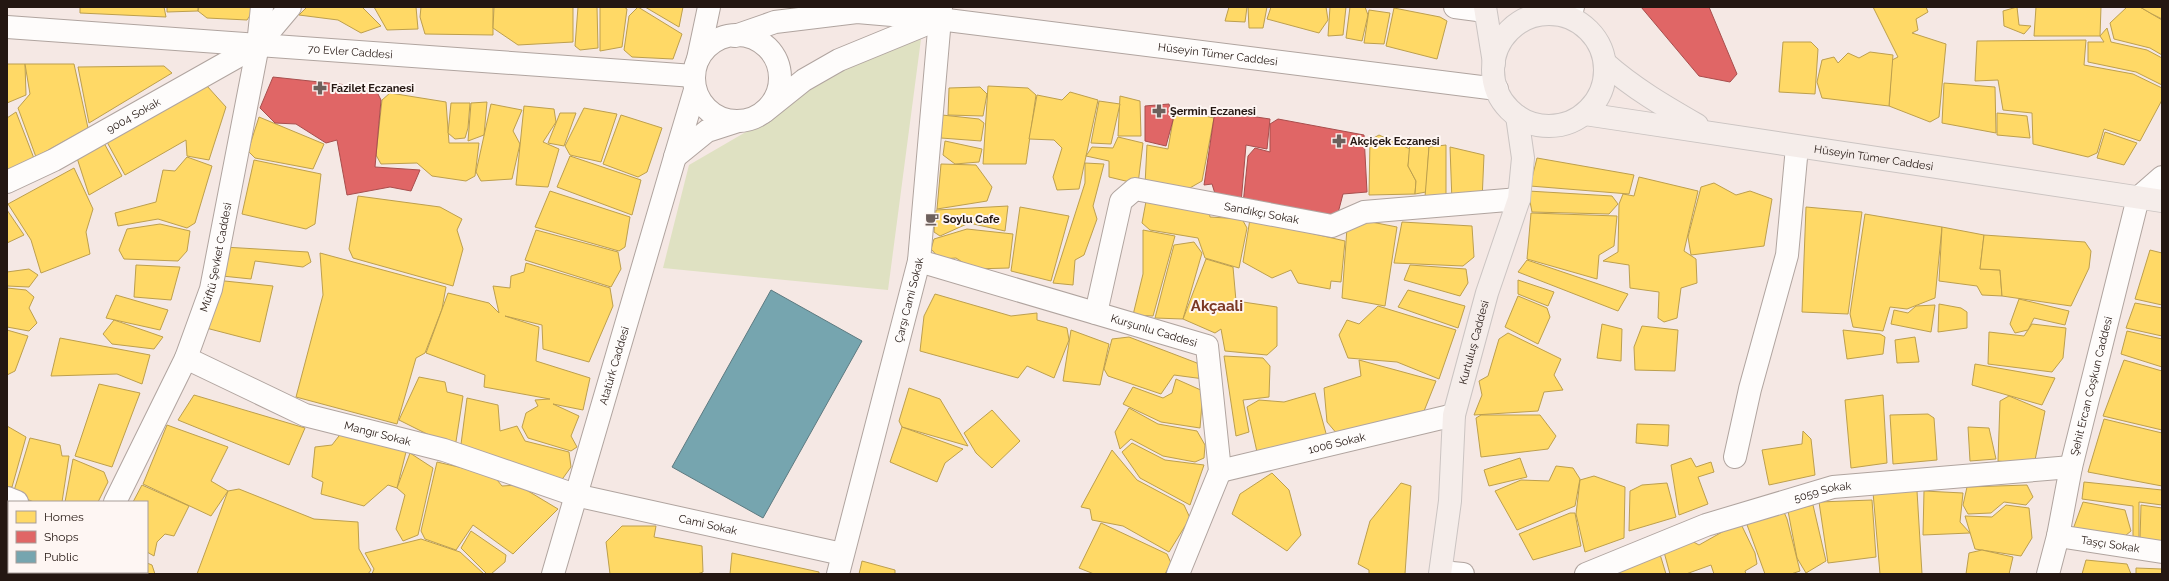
<svg xmlns="http://www.w3.org/2000/svg" width="2169" height="581" font-family="Raleway,sans-serif">
<style>
.green{fill:#dfe1c2}
.homes{fill:#ffd966;stroke:#bd9f4d}
.shops{fill:#e06666;stroke:#a84e4d}
.public{fill:#76a5af;stroke:#5d7a80}
.lines{fill:none;stroke-linecap:round;stroke-linejoin:round}
.minor-casing{stroke:#b0a49f;stroke-width:24}
.major-casing{stroke:#cbc4c2;stroke-width:24}
.minor{stroke:#fefcfb;stroke-width:22}
.major{stroke:#f5edea;stroke-width:22}
.labels{text-anchor:middle;dominant-baseline:central;stroke-width:4;stroke-linejoin:round;paint-order:stroke}
.street-label{font-size:11px;fill:#241712;stroke:#fef6f3}
.poi-label{font-size:11px;font-weight:bold;fill:#241712;stroke:#fef6f3;text-anchor:start}
.district-label{font-size:15px;font-weight:bold;fill:#7b3722;stroke:#fef6f3}
</style>
<rect width="100%" height="100%" fill="#f5e8e4"/>
<path class="green" d="M921,39l-33,251 -225,-22 26,-103 74,-43 41,-30 51,-28z"/>
<g class="homes">
<path d="M80,7h84l2,10 -86,-4z"/>
<path d="M167,7h31v4l-31,1z"/>
<path d="M199,7h56v1l-8,12 -40,-2 -9,-7z"/>
<path d="M307,7h55l19,19 -20,7 -23,-13 -39,-5z"/>
<path d="M374,7h42l2,22 -31,1z"/>
<path d="M421,7h72v28l-68,-1 -5,-17z"/>
<path d="M494,7h79v35l-55,3 -25,-17z"/>
<path d="M578,7h19l1,41 -18,2 -5,-4z"/>
<path d="M600,7h24l3,2 -5,38 -22,4z"/>
<path d="M638,7l44,27 -9,25 -41,-2 -8,-7 5,-34z"/>
<path d="M645,7h38l-4,20z"/>
<path d="M1229,7h18l-2,15 -20,-1z"/>
<path d="M1248,7h19l-4,21h-14z"/>
<path d="M1271,7h55l2,13 -9,13 -52,-14z"/>
<path d="M1330,7h16l-3,28 -15,1z"/>
<path d="M1350,7h15l3,8 -6,26 -16,-3z"/>
<path d="M1873,7h53l2,5 -12,7 2,11 -6,3 34,11 -7,73 -9,5 -41,-16 3,-46 6,-3z"/>
<path d="M2017,7l2,18 12,1 -7,8 -20,-8 -1,-15z"/>
<path d="M2036,7h65l-1,29h-66z"/>
<path d="M2127,7h13l22,13v35l-12,-7 -36,-9 -4,-16z"/>
<path d="M2140,7h22v12l-10,-5z"/>
<path d="M1394,8l46,9 7,4 -10,38 -51,-13z"/>
<path d="M1369,10l21,3 -6,31 -20,-1z"/>
<path d="M2107,28l4,14 36,8 15,8v27l-26,-13 -48,-10v-20h16l-4,-6z"/>
<path d="M2086,40l-2,25 49,9 29,14v12l-22,41 -36,-12 -7,24 -9,4 -55,-13 -1,-31 -29,-3 -5,-30 -23,1 2,-40z"/>
<path d="M1783,42h28l7,7 -3,45 -36,-2z"/>
<path d="M1870,52l23,3 -4,51 -67,-8 -5,-16 5,-22 12,-3 4,6 10,-10 11,5z"/>
<path d="M7,64h18l1,31 -19,8z"/>
<path d="M25,64h49l14,64 -52,29 -18,-49 12,-14z"/>
<path d="M164,66l8,7 -83,50 -11,-56z"/>
<path d="M1944,83l51,4 1,46 -54,-10z"/>
<path d="M207,86l19,21 -17,53 -22,-4 -1,-16 -61,35 -18,-33z"/>
<path d="M988,86l40,2 8,7 -10,69h-43z"/>
<path d="M980,87l7,7 -4,22 -35,-1 1,-27z"/>
<path d="M1070,92l28,8 -19,89 -22,1 -4,-13 9,-29 -8,-8 -25,-1 8,-44 25,5z"/>
<path d="M390,93l56,9 3,41h30l-4,33 -9,5 -34,-5 -15,-13 -36,1 -5,-9 6,-55z"/>
<path d="M1120,96l20,5 1,35h-23z"/>
<path d="M1099,101l21,3 -9,40 -20,-1z"/>
<path d="M487,102l-3,33 -16,6 3,-38z"/>
<path d="M451,103h19l-2,25 -3,10 -10,1 -7,-6z"/>
<path d="M491,104l31,6 -9,21 7,13 -8,35 -31,2 -5,-9z"/>
<path d="M524,106l30,3 2,13 -13,20 16,7 -11,38 -32,-2z"/>
<path d="M584,108l33,6 -16,48 -31,-7 -5,-9z"/>
<path d="M1175,109l39,9 -12,63 -21,12 -36,-8 2,-40 21,4z"/>
<path d="M16,112l19,49 -28,12v-55z"/>
<path d="M560,113h16l-12,33 -16,-3z"/>
<path d="M1997,113l30,3 3,22 -33,-3z"/>
<path d="M621,115l41,13 -15,44 -9,5 -35,-13z"/>
<path d="M942,115l37,4 5,4 -3,18 -40,-3z"/>
<path d="M259,117l65,27 -11,25 -58,-11 -7,-7z"/>
<path d="M2105,132l32,11 -13,22 -27,-7z"/>
<path d="M1379,135l31,14 -2,17 8,15 -1,13 -46,1 1,-55z"/>
<path d="M1118,137l25,6 -5,41 -29,-7v-16l-23,-5 6,-9 21,1z"/>
<path d="M945,141l37,8 -3,13 -24,2 -12,-9z"/>
<path d="M1410,141l12,2 7,4 -3,45 -11,2 1,-13 -8,-15z"/>
<path d="M104,143l18,33 -33,19 -12,-37z"/>
<path d="M1446,145v55l-21,-3 4,-50z"/>
<path d="M1450,147l34,8 -2,46 -30,1z"/>
<path d="M570,156l71,24 -9,35 -75,-28z"/>
<path d="M187,157l25,9 -17,57 -8,5 -29,-9 -40,7 -3,-13 41,-11 7,-32 12,1z"/>
<path d="M1537,158l97,17 -5,19 -99,-8z"/>
<path d="M254,160l67,14 -6,50 -9,5 -64,-15z"/>
<path d="M1085,163l19,1 -11,42 4,13 -13,36 -9,5 -2,25 -20,-2 32,-100z"/>
<path d="M941,164l35,1 16,22 -5,14 -50,8z"/>
<path d="M74,168l19,41 -7,23 4,22 -49,19 -10,-33 -23,-36z"/>
<path d="M1639,177l59,14 -14,60 12,8 1,24 -16,5 -4,30 -13,4 -6,-4 1,-26 -29,-4 -1,-23 -26,-4 15,-9 1,-48 4,-10 11,2z"/>
<path d="M1714,183l22,12 14,-4 22,8 -8,47 -73,9 -3,-18 13,-50z"/>
<path d="M550,191l80,26 -5,30 -6,4 -84,-24z"/>
<path d="M1528,191l84,5 6,8 -9,10 -77,-2z"/>
<path d="M358,196l82,11 22,12 -5,11 6,19 -10,37 -100,-28 -4,-9z"/>
<path d="M1147,196l61,10 2,11 32,2 5,9 -8,40 -34,-10 -7,-20 -48,-8 -8,-7z"/>
<path d="M1008,206l-3,25 -36,-8 -29,13 -6,-4 2,-22z"/>
<path d="M1020,207l49,9 -18,65 -40,-10z"/>
<path d="M1806,207l56,5 -14,102 -46,-2z"/>
<path d="M7,210l17,25 -17,8z"/>
<path d="M1531,213l86,3 -3,30 -15,9 -2,24 -70,-20z"/>
<path d="M1865,214l77,13 -7,71 -28,11 -17,-2 -7,24 -30,-4 -3,-13z"/>
<path d="M1250,219l95,22 -4,41 -10,-1 -1,8 -32,-6 -7,-13 -19,8 -29,-16z"/>
<path d="M1361,220l36,7 -12,79 -43,-8 5,-70z"/>
<path d="M1402,222l70,4 2,31 -11,9 -69,-3z"/>
<path d="M160,224l30,7 -3,20 -9,10 -54,-2 -5,-9 8,-21z"/>
<path d="M1942,227l42,8 -4,34 20,1 2,26 -20,-1 -5,-9 -38,-5z"/>
<path d="M967,229l46,5 -4,34 -36,1 -17,-11 -16,1 -9,-10 3,-10z"/>
<path d="M536,230l82,22 3,17 -10,18 -86,-27z"/>
<path d="M1143,230l32,6 -22,80 -20,-1 10,-41z"/>
<path d="M1984,235l101,7 6,9 -2,17 -18,38 -69,-10 -2,-26 -20,-1z"/>
<path d="M1194,242l8,11 -19,66 -28,-1 19,-73z"/>
<path d="M224,247l84,5 3,10 -8,5 -48,-6 -4,18 -29,-3z"/>
<path d="M2150,250l12,3v52l-27,-6z"/>
<path d="M320,253l126,34 -4,22 -17,44 -9,5 -19,66 -101,-27 27,-102z"/>
<path d="M1206,259l27,8 3,34 41,6v39l-10,9 -42,-4 -4,-22 -6,4 -32,-14z"/>
<path d="M1527,260l101,34 -10,17 -100,-39z"/>
<path d="M526,263l84,25 3,18 -24,56 -46,-13 -1,-24 -37,-9 34,11 -3,34 54,17 -7,32 -30,-6 26,12 -8,20 6,11 -6,4 -43,-13 -6,-11 4,-14 12,-7 -3,-6 15,-1 -66,-12 1,-12 -59,-22 22,-60 41,10 10,10 -6,-27 17,2 1,-12 13,-4z"/>
<path d="M136,265l44,2 -9,33 -37,-3z"/>
<path d="M1410,265l56,4 2,14 -8,13 -56,-16z"/>
<path d="M29,269l9,6 -9,12 -22,-1v-14z"/>
<path d="M215,280l58,6 -13,56 -54,-14z"/>
<path d="M1518,280l36,12 -6,14 -30,-12z"/>
<path d="M7,288l19,2 8,7 -5,11 8,15 -8,8 -22,-4z"/>
<path d="M1408,290l57,16 -7,22 -60,-21z"/>
<path d="M935,294l76,22 26,-3v7l30,8 2,12 -15,38 -27,-12 -9,12 -98,-27 4,-35z"/>
<path d="M116,295l52,15 -8,20 -54,-12z"/>
<path d="M1518,296l29,12 3,9 -12,27 -33,-17z"/>
<path d="M2019,299l50,12 -4,14 -31,-7 -6,12 -13,3 -5,-9z"/>
<path d="M2135,303l27,5v28l-36,-8z"/>
<path d="M1939,304l22,4 6,4v16l-29,4z"/>
<path d="M1935,305l-4,27 -40,-8 3,-14 14,3 8,-7z"/>
<path d="M1378,306l78,24 -17,49 -42,-17 -49,-4 -9,-23 8,-15 12,4z"/>
<path d="M114,320l49,17 -9,12 -42,-5 -9,-10z"/>
<path d="M1602,324l20,5 -1,32 -24,-3z"/>
<path d="M2032,324l34,4 -3,30 -11,14 -64,-8 1,-32 35,4z"/>
<path d="M1642,326l36,4 -3,41 -40,-1 -1,-23z"/>
<path d="M7,330l21,6 -13,35 -8,4z"/>
<path d="M1071,330l38,14 -9,41 -37,-4z"/>
<path d="M1843,330l37,4 5,3 -2,17 -36,5z"/>
<path d="M2127,331l35,8v28l-41,-13z"/>
<path d="M1508,333l53,26 -7,16 9,15 -19,2 -6,19 -64,4 8,-20 -3,-14 9,-5 11,-37z"/>
<path d="M1129,337l68,26 7,16 -30,-4 -13,19 -53,-18 -4,-7 8,-30z"/>
<path d="M1915,337l4,25 -22,1 -2,-23z"/>
<path d="M60,338l90,17 -8,29 -25,-10 -66,2z"/>
<path d="M1224,356l39,2 7,8 -1,31 -26,3 6,32 -13,4z"/>
<path d="M1359,360l77,21 -12,30 -86,24 -11,-13 -3,-34 37,-12z"/>
<path d="M2124,360l38,11v59l-59,-14z"/>
<path d="M1975,364l80,14 -13,27 -70,-20z"/>
<path d="M419,377l26,5 2,10 16,4 -8,52 -56,-28z"/>
<path d="M1176,379l27,12 -3,37 -39,-6 -38,-18 10,-17 30,11 9,-5z"/>
<path d="M99,384l41,9 -28,74 -37,-11z"/>
<path d="M909,388l31,11 28,47 -66,-19 -3,-6z"/>
<path d="M1315,393l12,44 -70,15 -10,-45 12,-7 25,2z"/>
<path d="M194,395l111,33 -16,37 -111,-45z"/>
<path d="M1883,395l4,68 -36,5 -6,-68z"/>
<path d="M2009,396l36,15 -11,54 -36,-4 2,-60z"/>
<path d="M467,398l31,7 2,26 17,-5 8,15 44,11 2,15 -13,18 -98,-33z"/>
<path d="M1129,408l29,16 39,7 8,14 -1,13 -9,4 -32,-6 -32,-17 -11,10 -5,-17z"/>
<path d="M992,410l28,31 -28,27 -16,-15 -12,-20z"/>
<path d="M1928,414l6,4 3,42 -44,4 -3,-49z"/>
<path d="M1481,415h59l16,21 -8,13 -67,8 -5,-39z"/>
<path d="M2104,419l58,14v53l-74,-14z"/>
<path d="M1637,424l32,1 -1,21 -32,-3z"/>
<path d="M167,425l61,22 -17,34 17,10 -17,25 -68,-32z"/>
<path d="M7,426l19,11 -14,50h-5z"/>
<path d="M902,427l61,22 -18,14 -8,19 -47,-20z"/>
<path d="M1968,427l21,1 7,31 -26,2z"/>
<path d="M1803,431l8,8 4,36 -46,10 -7,-35 40,-6z"/>
<path d="M342,432l64,20 -9,36 -9,-3 -24,21 -43,-12 2,-12 -11,-5 3,-30 17,-2z"/>
<path d="M30,438l30,7 2,11h7l-7,46h-28l-21,-8z"/>
<path d="M1132,443l33,17 39,5 -14,40 -50,-27 -18,-26z"/>
<path d="M1112,450l25,30 47,25 6,13 -21,34 -46,-26 -31,-6 -2,-11 -9,-2z"/>
<path d="M410,453l23,15 -15,67 -15,6 -7,-12 9,-34 -8,-7z"/>
<path d="M1520,458l7,19 -38,9 -5,-16z"/>
<path d="M1691,458l5,9 15,-5 3,10 -16,5 10,27 -29,11 -8,-50z"/>
<path d="M73,459l31,13 4,10 -10,20h-33z"/>
<path d="M437,462l56,13 9,11 16,-1 40,24 -45,45 -40,-29 -17,25 -31,-11 -4,-8z"/>
<path d="M1556,466l17,2 7,11 -5,27 -58,24 -22,-39 26,-11 28,1z"/>
<path d="M1272,473l17,17 12,45 -14,16 -55,-37 8,-20z"/>
<path d="M1594,476l31,11 -1,51 -39,14 -9,-38 4,-34z"/>
<path d="M2084,482l78,8v15l-23,-3v36l-6,4v-36l-51,-7z"/>
<path d="M1401,483l10,3 -6,88h-36v-4l-11,-6 12,-43z"/>
<path d="M1667,483l9,34 -47,14 1,-40 12,-6z"/>
<path d="M142,485l47,21 -15,30 -9,-2 -8,8 -3,14 -7,-4v-50h-14z"/>
<path d="M2027,485l6,12 -7,8 -22,-3 -13,11 -23,1 -5,-9 4,-18z"/>
<path d="M239,489l75,30 44,3 1,27 12,21 -3,4h-171l31,-83z"/>
<path d="M1917,491l5,83h-42l-7,-82z"/>
<path d="M1924,491l39,2 -3,29 10,11 -47,2z"/>
<path d="M1872,500l4,57 -48,6 -9,-61z"/>
<path d="M2083,502l42,8 6,21 -11,9 -48,-8z"/>
<path d="M1813,505l13,56 -20,12 -9,-15 -9,-47z"/>
<path d="M2006,505l23,3 3,30 -11,18 -46,-7 -10,-33 27,1z"/>
<path d="M2141,505l21,3v36l-22,-4z"/>
<path d="M1783,510l4,9 13,52 -9,3h-26l-19,-52z"/>
<path d="M1570,513h5l6,33 -48,14 -14,-26z"/>
<path d="M7,518l2,1v53h60l-1,2h-56l-5,-2z"/>
<path d="M1740,522l15,31 2,11 -12,7 1,3h-32l-3,-9 -25,9h-16l-6,-22 24,-13 11,6z"/>
<path d="M1101,523l66,31 4,9 -6,11h-71l-15,-6z"/>
<path d="M622,526h34l-2,11 48,9 1,26 -6,2h-87l-4,-32z"/>
<path d="M471,531l35,24 -1,7 -14,12h-4l-26,-26z"/>
<path d="M421,539l39,13 24,22h-112l2,-5 -9,-16z"/>
<path d="M1982,550l31,7 -4,17h-43l3,-21z"/>
<path d="M1659,551l7,23h-69z"/>
<path d="M732,553l87,19v2h-89z"/>
<path d="M2086,560l41,4 4,10h-49z"/>
<path d="M862,561l33,9v4h-36z"/>
<path d="M147,563l5,2 3,9h-52l-3,-2h47z"/>
<path d="M2136,568l26,1v5h-26z"/>
</g>
<g class="shops">
<path d="M1641,7h68l28,67 -7,8 -31,-6z"/>
<path d="M273,77l102,11 6,12 -6,67 45,3 -9,21 -21,-4 -43,8 -10,-55 -11,3 -30,-19 -21,-1 -15,-15z"/>
<path d="M1169,104l4,16 -7,26 -21,-5v-35z"/>
<path d="M1215,111l55,8 -3,30 -21,-4 -5,58 -24,-3 -5,-16 -8,1z"/>
<path d="M1278,119l86,16 3,57 -24,2 -5,19 -21,3 -74,-12 5,-48 7,-8 15,4v-28z"/>
</g>
<path class="public" d="M771,290l91,51 -99,177 -91,-51z"/>
<g class="lines">
<g class="minor-casing">
<g id="minor">
<path d="M1455,7l30,4"/>
<path d="M1572,8l1,-1"/>
<path id="s1" d="M939,19l558,70"/>
<path id="s2" d="M7,27l687,49"/>
<circle cx="737" cy="78" r="43"/>
<path d="M735,36l40,-14 82,-10 82,7 -100,41 -35,20 -40,32"/>
<path d="M698,59l11,-52"/>
<path d="M695,90l-20,67 32,-26 31,-10"/>
<path id="s3" d="M7,182l47,-22 204,-115 32,-38"/>
<path id="s4" d="M919,261l288,85 13,125 -42,103"/>
<path id="s5" d="M1096,313l25,-112 14,-12 197,37 32,-14 155,-13"/>
<path id="s6" d="M186,358l119,57 139,35 131,45 267,59"/>
<path d="M1735,457l15,-68 37,-134 10,-108"/>
<path id="s7" d="M1220,471l234,-56"/>
<path d="M7,498l10,4"/>
<path id="s8" d="M115,502l71,-144 25,-69 47,-244 4,-38"/>
<path id="s9" d="M2058,536l104,16"/>
<path d="M1441,572l22,2"/>
<path d="M85,574l1,-2"/>
<path id="s10" d="M553,574l122,-417"/>
<path id="s11" d="M838,574l81,-313 22,-254"/>
<path id="s12" d="M1586,574l120,-49 127,-38 238,-20"/>
<path id="s13" d="M2048,574l10,-38 13,-69 67,-269 24,-21"/>
</g>
</g>
<g class="major-casing">
<g id="major">
<path d="M1485,7l9,56"/>
<circle cx="1549" cy="70" r="56"/>
<path d="M1605,63c28,25 59,43 92,62"/>
<path id="s14" d="M1585,114l577,87"/>
<path id="s15" d="M1440,574l10,-73 4,-86 33,-122 32,-94 4,-41 -6,-42"/>
</g>
</g>
<use href="#minor" class="minor"/>
<use href="#major" class="major"/>
</g>
<defs>
<g id="pharmacy-bare" transform="scale(1.08)"><path d="M-2-6h4v4h4v4h-4v4h-4v-4h-4v-4h4Z" fill="#6d605c" stroke="#fef6f3" stroke-width="2.5" paint-order="stroke"/></g>
<g id="cafe-bare" transform="scale(1.08)"><path d="M-5.5-4.5H6V0H3Q3 3.5 0 3.5H-2.5Q-5.5 3.5-5.5 0ZM3-3.2v2h1.7v-2ZM-6 4.5H4V6H-6Z" fill="#6d605c" stroke="#fef6f3" stroke-width="2.5" paint-order="stroke"/></g>
</defs>
<g fill-rule="evenodd">
<use href="#pharmacy-bare" x="320" y="88"/>
<use href="#pharmacy-bare" x="1159" y="111"/>
<use href="#pharmacy-bare" x="1339" y="141"/>
<use href="#cafe-bare" x="932" y="219"/>
</g>
<g class="labels">
<g class="street-label">
<text stroke="none"><textPath href="#s2" startOffset="344">70 Evler Caddesi</textPath></text>
<text stroke="none"><textPath href="#s1" startOffset="281">Hüseyin Tümer Caddesi</textPath></text>
<text stroke="none"><textPath href="#s3" startOffset="143">9004 Sokak</textPath></text>
<text stroke="none"><textPath href="#s14" startOffset="292">Hüseyin Tümer Caddesi</textPath></text>
<text stroke="none"><textPath href="#s5" startOffset="262">Sandıkçı Sokak</textPath></text>
<text stroke="none"><textPath href="#s8" startOffset="266">Müftü Şevket Caddesi</textPath></text>
<text stroke="none"><textPath href="#s11" startOffset="283">Çarşı Cami Sokak</textPath></text>
<text stroke="none"><textPath href="#s4" startOffset="245">Kurşunlu Caddesi</textPath></text>
<text stroke="none"><textPath href="#s15" startOffset="235">Kurtuluş Caddesi</textPath></text>
<text stroke="none"><textPath href="#s10" startOffset="217">Atatürk Caddesi</textPath></text>
<text stroke="none"><textPath href="#s13" startOffset="193">Şehit Ercan Coşkun Caddesi</textPath></text>
<text stroke="none"><textPath href="#s6" startOffset="207">Mangır Sokak</textPath></text>
<text stroke="none"><textPath href="#s7" startOffset="120">1006 Sokak</textPath></text>
<text stroke="none"><textPath href="#s12" startOffset="251">5059 Sokak</textPath></text>
<text stroke="none"><textPath href="#s6" startOffset="550">Cami Sokak</textPath></text>
<text stroke="none"><textPath href="#s9" startOffset="53">Taşçı Sokak</textPath></text>
</g>
<g class="poi-label">
<text x="331" y="88">Fazilet Eczanesi</text>
<text x="1170" y="111">Şermin Eczanesi</text>
<text x="1350" y="141">Akçiçek Eczanesi</text>
<text x="943" y="219">Soylu Cafe</text>
</g>
<g class="district-label">
<text x="1217" y="306">Akçaali</text>
</g>
</g>
<rect width="2169" height="581" fill="none" stroke="#241712" stroke-width="16"/>
<rect x="8" y="501" width="140" height="72" fill="#fef6f3" stroke="#a79d99"/>
<rect x="16" y="511" width="20" height="12" fill="#ffd966" stroke="#a79d99"/>
<text x="44" y="521" font-size="12" fill="#241712">Homes</text>
<rect x="16" y="531" width="20" height="12" fill="#e06666" stroke="#a79d99"/>
<text x="44" y="541" font-size="12" fill="#241712">Shops</text>
<rect x="16" y="551" width="20" height="12" fill="#76a5af" stroke="#a79d99"/>
<text x="44" y="561" font-size="12" fill="#241712">Public</text>
</svg>
